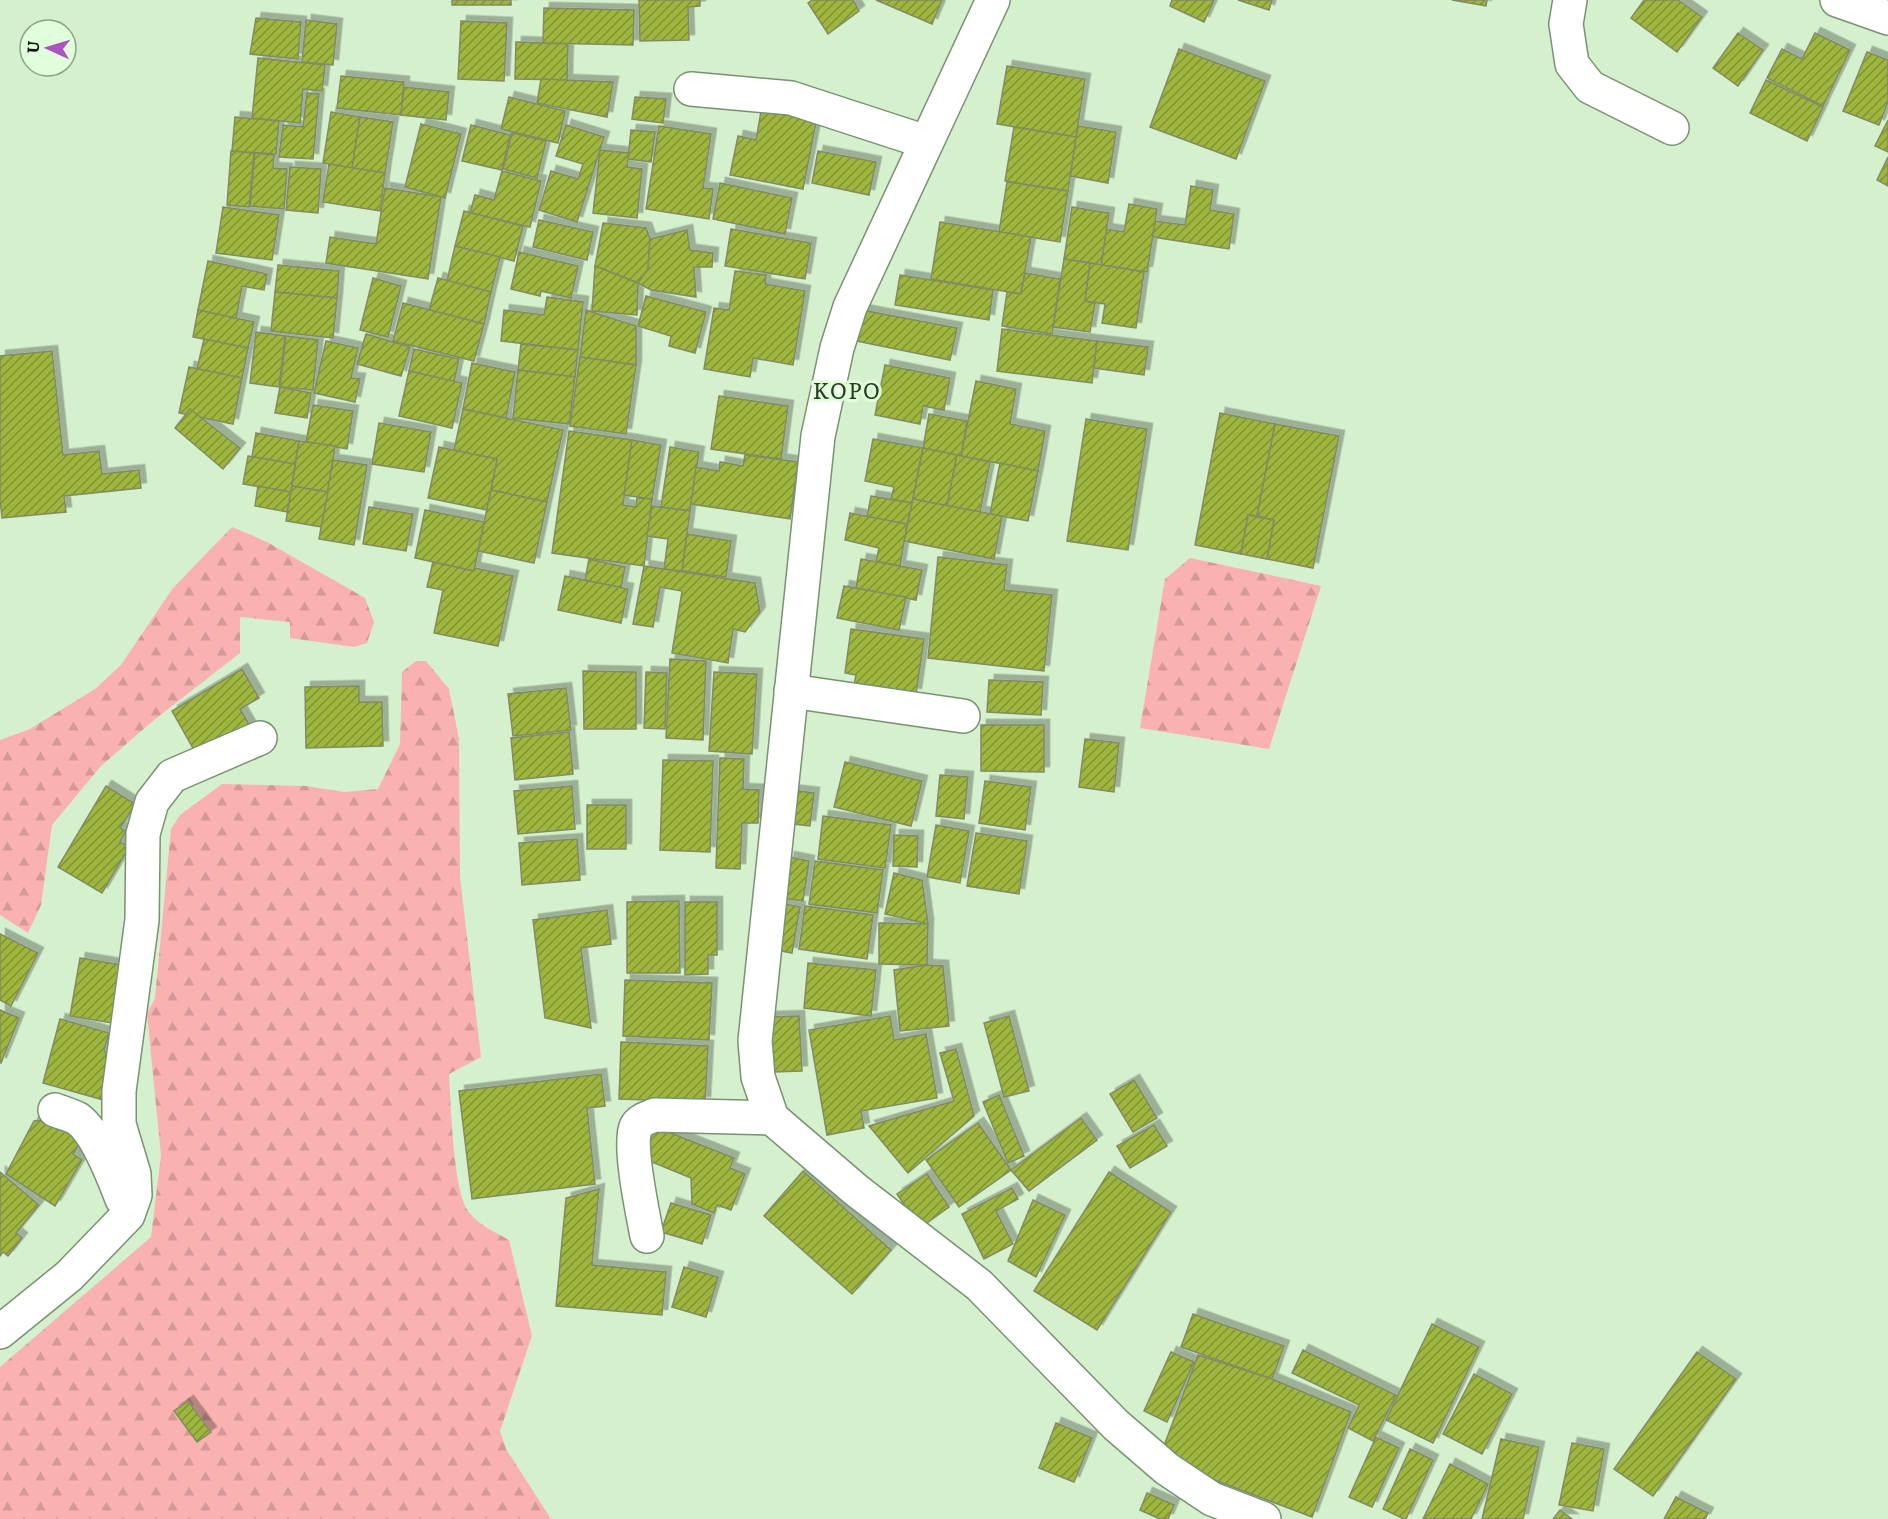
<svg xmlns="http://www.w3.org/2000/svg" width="1888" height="1519" font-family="Literata,serif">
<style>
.forest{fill:url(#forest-firs)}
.building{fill:url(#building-hatch);stroke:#828b66;stroke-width:1.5;filter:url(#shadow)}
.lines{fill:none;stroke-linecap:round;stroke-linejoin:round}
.minor-casing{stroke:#799272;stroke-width:36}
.highway-casing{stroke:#799272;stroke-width:36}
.minor{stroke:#fff;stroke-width:33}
.highway{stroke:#fff;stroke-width:33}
.labels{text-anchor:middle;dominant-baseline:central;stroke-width:6;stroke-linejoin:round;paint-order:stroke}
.quarter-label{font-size:22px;letter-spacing:1.5px;fill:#273d21;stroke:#e1feda}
</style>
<defs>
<pattern id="forest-firs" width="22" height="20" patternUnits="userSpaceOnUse" patternTransform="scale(1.5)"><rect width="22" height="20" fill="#fab2b1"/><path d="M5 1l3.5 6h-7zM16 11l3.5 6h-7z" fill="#d59897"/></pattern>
<pattern id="building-hatch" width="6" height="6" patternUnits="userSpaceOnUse" patternTransform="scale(1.5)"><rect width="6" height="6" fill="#9eb63d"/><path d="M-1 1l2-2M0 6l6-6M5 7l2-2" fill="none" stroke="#7f9331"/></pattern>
<filter id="shadow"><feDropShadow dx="5.5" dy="-5.5" stdDeviation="0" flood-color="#0004"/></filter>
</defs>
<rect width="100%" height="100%" fill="#d4f0cd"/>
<g class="forest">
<path d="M232,527l35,15 98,56 9,24 -7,21 -13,4 -64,-9v-16l-50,-5v36l-86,67 -53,46 -49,59 -11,80 -13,28 -28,-18v-175l30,-11 65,-40 26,-24 52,-77z"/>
<path d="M1190,558l131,28 -52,163 -129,-21 25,-149z"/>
<path d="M416,661h10l23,28 10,50 1,138 21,180 -32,17c2,30 4,116 19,137 10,14 27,21 41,29l23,96 -32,95 6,18 45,70h-551v-152l151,-130 10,-82 -14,-141 8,-16 16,-169 9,-14 42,-31 84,2 38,6 34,-3 22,-45 2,-72z"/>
</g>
<g class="building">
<rect x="452" y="0" width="59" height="5"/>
<path d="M639,0h61v6l-12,1 1,33 -49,1z"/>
<path d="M812,0h41l6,11 -31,23 -20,-31z"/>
<path d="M876,0h66l-10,24z"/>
<path d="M1172,0h42l-10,22 -34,-16z"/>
<path d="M1238,0h34l-3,10z"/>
<path d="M1452,0h35l-1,6z"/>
<path d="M1644,0h34l24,17 -25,35 -46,-34z"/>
<path d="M544,8l90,2 -1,35 -90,-2z"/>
<path d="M256,18l45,4 -3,37 -48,-5z"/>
<path d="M306,20l31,4 -4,41 -31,-3z"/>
<path d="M461,21l46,2 -3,58 -46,-2z"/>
<path d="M1738,33l25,17 -25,36 -25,-18z"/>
<path d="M1815,33l35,17 -27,56 -56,-28 15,-29 20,10z"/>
<path d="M516,42l52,2 -1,36 -52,-1z"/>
<path d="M1179,49l86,32 -29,78 -86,-32z"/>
<path d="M1867,52l21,8v42l-9,23 -36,-14z"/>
<path d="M258,58l67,7 -3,26 -19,-2 -3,34 -48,-5z"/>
<path d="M1007,66l78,13 -9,58 -79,-13z"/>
<path d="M341,76l63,6 -3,33 -64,-7z"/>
<path d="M541,79l72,3 -6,35 -70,-14z"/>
<path d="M1766,80l57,27 -16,34 -57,-28z"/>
<path d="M404,87l45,5 -3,28 -45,-5z"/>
<path d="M307,93l12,1 -6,65 -34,-2 4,-32 20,2z"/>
<path d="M509,97l56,14 -7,32 -57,-14z"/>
<path d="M635,97l31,2 -3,24 -31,-4z"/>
<path d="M762,106l55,11 -14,72 -73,-14 8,-39 18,4z"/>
<path d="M331,112l29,5 -8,51 -29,-5z"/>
<path d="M235,117l44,4 -3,33 -44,-3z"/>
<path d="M360,117l33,5 -8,51 -33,-5z"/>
<path d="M1888,120v32l-13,-6z"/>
<path d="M421,124l40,10 -16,64 -40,-11z"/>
<path d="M471,125l39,10 -8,35 -40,-9z"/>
<path d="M566,125l38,12 -27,85 -38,-12 12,-39 27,8 5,-15 -27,-8z"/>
<path d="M659,126l52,8 -8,54 10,1 -4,30 -63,-10z"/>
<path d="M1078,126l38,6 -8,51 -38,-7z"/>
<path d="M1014,127l62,10 -8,54 -63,-10z"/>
<path d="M631,130l24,2 -4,30 -23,-3z"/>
<path d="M512,133l34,8 -9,37 -34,-9z"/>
<path d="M600,150l29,3 -2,14 15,2 -5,49 -44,-5z"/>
<path d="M231,151l23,2 -5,54 -22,-2z"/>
<path d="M818,151l58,11 -7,33 -57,-12z"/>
<path d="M255,153l19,2 -1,13 14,1 -3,40 -34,-3z"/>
<path d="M1888,157v29l-11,-6z"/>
<path d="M329,164l56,9 -5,38 -57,-9z"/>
<path d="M290,167l31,2 -3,44 -32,-3z"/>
<path d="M502,171l39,10 -11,46 -60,-14 5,-18 19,5z"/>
<path d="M1007,182l61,9 -8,51 -61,-10z"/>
<path d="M720,183l72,15 -7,36 -72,-15z"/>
<path d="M1191,186l22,4 -3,20 24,4 -5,35 -76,-12 2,-16 30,4z"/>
<path d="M385,188l56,9 -13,82 -102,-16 4,-26 46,7z"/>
<path d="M1129,204l28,5 -10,63 -46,-7 5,-36 18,3z"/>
<path d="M223,207l56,8 -7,45 -56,-7z"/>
<path d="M1072,207l37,6 -8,52 -37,-6z"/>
<path d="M464,211l59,15 -9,35 -59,-15z"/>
<path d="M539,220l54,12 -6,28 -54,-13z"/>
<path d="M940,222l91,15 -10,57 -90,-15z"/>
<path d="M603,223l43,5 4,11 -2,30 -10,14 -43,-17z"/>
<path d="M731,229l80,14 -6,36 -80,-13z"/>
<path d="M687,230l3,20 23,3 -1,14h-18l2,30 -45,-7 -13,-7 10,-14 2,-30z"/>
<path d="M455,246l45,11 -9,35 -44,-11z"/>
<path d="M519,252l59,14 -7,32 -30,-7 -1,5 -29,-7z"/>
<path d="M1064,259l26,4 -5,38 10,2 -5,29 -37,-5z"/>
<path d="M208,261l59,13 -3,16 -22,-4 -6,33 -38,-9z"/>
<path d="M1090,263l54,9 -8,56 -34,-5 3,-19 -20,-3z"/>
<path d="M278,265l61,6 -2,27 -62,-6z"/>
<path d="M595,266l43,17 -1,32 -45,-4z"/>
<path d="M735,271l31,4 -1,9 40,7 -12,74 -40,-7 -3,19 -46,-8 10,-61 15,2z"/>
<path d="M1025,273l35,6 -8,55 -50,-8 5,-34 14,2z"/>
<path d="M900,275l93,15 -4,30 -94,-15z"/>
<path d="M373,278l28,8 -13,51 -28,-7z"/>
<path d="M438,278l53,14 -7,32 -55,-14z"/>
<path d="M275,292l62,6 -4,40 -62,-7z"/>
<path d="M646,296l60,16 -11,41 -26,-7 2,-10 -33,-10z"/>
<path d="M547,297l36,5 -5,48 -77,-9 3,-31 40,5z"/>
<path d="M403,303l81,21 -10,37 -81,-20z"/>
<path d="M198,310l56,12 -6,26 -55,-11z"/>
<path d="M586,310l50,16v39l-56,-8z"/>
<path d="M862,310l95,18 -7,32 -94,-19z"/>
<path d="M1002,329l95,12 -5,42 -95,-12z"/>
<path d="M256,332l29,4 -6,51 -29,-4z"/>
<path d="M366,334l44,13 -9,29 -44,-12z"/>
<path d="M286,336l32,4 -5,50 -33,-3z"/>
<path d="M204,339l44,9 -6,30 -45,-9z"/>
<path d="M326,341l32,7 -7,30 9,1 -5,23 -41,-9z"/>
<path d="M1097,341l51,6 -4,28 -50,-7z"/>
<path d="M521,344l57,6 -3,27 -57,-7z"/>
<path d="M414,349l45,10 -5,23 -45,-11z"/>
<path d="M52,351l11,104 36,-4 3,23 37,-4 2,18 -77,8 2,16 -64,6 -2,-19v-143z"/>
<path d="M580,357l56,8 -10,69 -56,-8z"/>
<path d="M472,363l43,9 -9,46 -43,-9z"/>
<path d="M885,365l65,13 -6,32 -21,-4 -3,18 -45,-9z"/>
<path d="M189,367l53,11 -9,46 -54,-11z"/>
<path d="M518,370l57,7 -6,47 -56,-6z"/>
<path d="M409,371l53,12 -10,45 -53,-12z"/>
<path d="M976,381l40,8 -6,35 35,7 -7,40 -77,-15z"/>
<path d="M280,387l31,6 -4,25 -32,-5z"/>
<path d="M719,396l69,10 -7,53 -70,-10z"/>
<path d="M313,405l40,6 -6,38 -41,-7z"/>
<path d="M190,409l50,39 -17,21 -48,-41z"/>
<path d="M463,409l100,21 -16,72 -56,-12 6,-31 -43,-9z"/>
<path d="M1220,413l55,11 -18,92 -9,-1 -7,39 -46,-9z"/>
<path d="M929,414l38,7 -6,35 -38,-8z"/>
<path d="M1086,419l61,10 -19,121 -61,-9z"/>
<path d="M379,423l52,9 -7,40 -52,-8z"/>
<path d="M1275,424l64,12 -26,132 -46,-9 7,-39 -17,-4z"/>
<path d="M569,431l63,9 -9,65 13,2 1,-9 15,1 -8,67 -92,-13z"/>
<path d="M256,433l43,8 -4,23 -43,-7z"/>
<path d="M873,439l50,9 -11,55 -21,-4 3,-12 -29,-6z"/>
<path d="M632,440l29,5 -9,54 -28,-4z"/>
<path d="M299,441l36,5 -7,46 -36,-6z"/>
<path d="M439,447l58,12 -10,51 -59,-12z"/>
<path d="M670,447l29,5 -9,59 -29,-4z"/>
<path d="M923,448l34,7 -10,51 -34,-7z"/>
<path d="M745,455l53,7 -8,57 -99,-15 5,-37 23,4 1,-9 23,4z"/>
<path d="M957,455l33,7 -10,50 -33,-6z"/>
<path d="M248,456l47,8 -4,28 -48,-8z"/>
<path d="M333,460l34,5 -13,80 -35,-6z"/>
<path d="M1000,463l38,8 -10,50 -38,-7z"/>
<path d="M258,486l33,6 -4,20 -32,-6z"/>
<path d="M292,486l36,6 -7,35 -35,-6z"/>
<path d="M491,490l56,12 -13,61 -56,-12z"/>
<path d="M871,496l41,7 -5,21 -40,-7z"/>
<path d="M913,499l89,17 -8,43 -90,-18z"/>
<path d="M652,506l38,5 -8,60 -18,-2 4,-30 -21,-3z"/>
<path d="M369,507l44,7 -7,37 -43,-7z"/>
<path d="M425,510l59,12 -10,49 -59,-13z"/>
<path d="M850,513l57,11 -7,42 -24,-5 3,-13 -34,-8z"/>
<path d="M1248,515l26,5 -7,39 -26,-5z"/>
<path d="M687,534l44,7 -5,36 -44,-6z"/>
<path d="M938,557l69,8 -3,25 48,5 -8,76 -116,-13z"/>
<path d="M589,559l36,8 -4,21 -36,-8z"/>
<path d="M861,559l61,11 -6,30 -60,-12z"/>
<path d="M433,562l41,9 1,-3 38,8 -15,70 -64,-13 9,-43 -16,-3z"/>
<path d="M644,566l111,17 5,29 -15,20 -12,-3 -5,34 -56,-10 10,-62 -22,-4 -7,40 -20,-3z"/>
<path d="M565,576l63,13 -7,34 -63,-13z"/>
<path d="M844,586l62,11 -7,33 -62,-12z"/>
<path d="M851,629l73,10 -8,55 -62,-9 2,-10 -11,-2z"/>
<path d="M670,659l36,2 -3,79 -37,-2z"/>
<path d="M242,669l17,29 -19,11 10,17 -52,31 -26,-46z"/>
<path d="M583,671l53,1v57h-52z"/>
<path d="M646,672l21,1 -2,56 -21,-1z"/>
<path d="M714,672l43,2 -5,80 -43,-3z"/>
<path d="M989,680l54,2 -2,33 -54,-3z"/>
<path d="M359,686v16h23l1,44 -77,2 -1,-61z"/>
<path d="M566,688l5,42 -58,6 -5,-42z"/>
<path d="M981,725h63v47l-63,-1z"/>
<path d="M569,732l4,42 -58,6 -4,-42z"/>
<path d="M1085,739l34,4 -5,49 -35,-5z"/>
<path d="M720,758l24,1 -1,30 16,1 -1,33h-16l-2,46 -24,-1z"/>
<path d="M663,760l50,1 -3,91 -50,-2z"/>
<path d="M845,762l77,19 -11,45 -77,-19z"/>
<path d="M940,775l28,2 -4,42 -28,-3z"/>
<path d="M985,781l46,6 -6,43 -46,-7z"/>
<path d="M106,786l29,18 -15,24 6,3 -6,11 9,5 -27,46 -44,-26z"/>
<path d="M572,786l3,43 -57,5 -4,-43z"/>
<path d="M789,790l25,3 -4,33 -25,-3z"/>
<rect x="587" y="805" width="39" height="44"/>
<path d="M823,816l68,9 -6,43 -67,-9z"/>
<path d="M936,825l33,6 -9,52 -33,-6z"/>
<path d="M976,833l51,8 -8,53 -52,-8z"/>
<path d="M894,835l24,1 -1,31 -24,-1z"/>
<path d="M577,839l3,41 -58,5 -3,-42z"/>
<path d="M789,857l20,4 -6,40 -20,-3z"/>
<path d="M815,861l68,9 -6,43 -68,-9z"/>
<path d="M894,873l28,7 6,44 -43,-10z"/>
<path d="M679,901l1,72h-53v-71z"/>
<path d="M685,902h32v53h-9v19l-23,1z"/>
<path d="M780,903l20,4 -8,46 -21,-4z"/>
<path d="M805,906l68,9 -6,44 -68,-10z"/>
<path d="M607,910l4,34 -30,4 10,80 -46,-10 -12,-98z"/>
<path d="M879,923l49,1 -1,41 -48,-1z"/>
<path d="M0,934l38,19 -27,53 -11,-6z"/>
<path d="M80,958l42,7 -10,58 -42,-7z"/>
<path d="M808,963l68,7 -5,46 -67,-8z"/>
<path d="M927,965l16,1 6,60 -49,5 -6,-61z"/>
<path d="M625,980l87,3 -3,57 -86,-4z"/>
<path d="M0,1010l19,8 -18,45h-1z"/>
<path d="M799,1016l3,55 -29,1 -3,-55z"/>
<path d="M890,1016l4,24 32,-6 11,64 -76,13 3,17 -37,7 -18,-105z"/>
<path d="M1009,1016l20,75 -25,6 -20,-74z"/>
<path d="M60,1019l49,14 -5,17 11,20 -8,31 -64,-18z"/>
<path d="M621,1042l87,4 -3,56 -86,-3z"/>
<path d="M956,1049l18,67 -66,57 -39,-47 85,-25 -14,-48z"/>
<path d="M601,1074l4,32 -18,2 8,76 -123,15 -13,-108z"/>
<path d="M1134,1080l23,38 -24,14 -23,-38z"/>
<path d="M999,1095l25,61 -16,7 -25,-61z"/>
<path d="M63,1118l23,14 -13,22 9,6 -27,46 -49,-32 28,-53z"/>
<path d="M1081,1118l16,22 -68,51 -18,-21z"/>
<path d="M978,1123l33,47 -52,37 -33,-47z"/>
<path d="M1154,1125l13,21 -37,22 -13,-22z"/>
<path d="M653,1126l81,32 -4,10 15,6 -14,36 -14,-5 -3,8 -22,-9 -1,-26 -51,-21z"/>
<path d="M803,1171l88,79 -39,44 -88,-78z"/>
<path d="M0,1172l39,33 -23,28 6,5 -14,18 -5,-4 -3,4z"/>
<path d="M1109,1172l62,40 -74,118 -63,-39z"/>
<path d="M927,1174l22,33 -29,21 -23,-34z"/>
<path d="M1012,1188l6,11 -22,12 17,33 -29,15 -22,-45z"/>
<path d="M599,1189l-7,76 74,7 -4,43 -106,-9 10,-108z"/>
<path d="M1033,1200l32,15 -29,62 -28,-16z"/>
<path d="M671,1203l40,12 -9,29 -41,-12z"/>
<path d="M684,1267l34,10 -12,40 -34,-10z"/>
<path d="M1193,1314l91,32 -12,33 -91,-32z"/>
<path d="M1432,1324l47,23 -46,96 -47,-23z"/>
<path d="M1303,1350l93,45 -23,46 -25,-13 11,-23 -67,-32z"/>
<path d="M1171,1352l23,10 -27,60 -23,-11z"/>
<path d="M1697,1352l39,27 -83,117 -39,-27z"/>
<path d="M1198,1355l74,24 79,33 -39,105 -153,-58z"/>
<path d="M1474,1374l38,20 -30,60 -39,-20z"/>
<path d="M188,1401l23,31 -14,10 -23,-31z"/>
<path d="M1056,1423l36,15 -18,44 -35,-14z"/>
<path d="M1376,1437l23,11 -27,59 -23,-10z"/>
<path d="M1501,1439l38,8 -16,72h-41z"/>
<path d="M1572,1443l32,6 -11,62 -34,-6z"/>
<path d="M1410,1449l23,11 -27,59h-2l-21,-10z"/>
<path d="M1450,1464l38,20 -17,35h-48z"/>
<path d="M1147,1493l27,12 -6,14h-8l-20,-9z"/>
<path d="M1676,1497l32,16 -3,6h-41z"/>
<path d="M1560,1510l12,9h-19z"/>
</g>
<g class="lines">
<g class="minor-casing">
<g id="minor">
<path d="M993,0l-143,307 -13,41 -19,88 -63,605 3,36 14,41 84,72 123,95 137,140 51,44 45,30 52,20"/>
<path d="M1570,0l-4,24 6,40 18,23 82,41"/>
<path d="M691,89l100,9 135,44"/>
<path d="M791,691l172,25"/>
<path d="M55,1110c7,3 16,5 23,9 19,14 36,59 44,80"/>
<path d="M647,1236c-4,-21 -19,-92 -11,-109 3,-7 12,-9 19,-12l117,3"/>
<path d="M0,1332l69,-56 59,-61 7,-20 -1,-21 -15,-50v-33l23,-171 1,-86 9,-32 20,-26 88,-38"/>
</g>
</g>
<g class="highway-casing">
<path id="highway" d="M1837,0l51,18"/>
</g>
<use href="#minor" class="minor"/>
<use href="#highway" class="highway"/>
</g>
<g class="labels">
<g class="quarter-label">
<text x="847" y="389">KOPO</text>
</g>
</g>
<g transform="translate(48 48) rotate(274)"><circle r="28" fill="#e1feda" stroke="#8ca187" stroke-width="1.5"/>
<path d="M0-4.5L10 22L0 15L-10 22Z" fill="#ac54c1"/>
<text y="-9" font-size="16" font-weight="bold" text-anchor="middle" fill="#0c160a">U</text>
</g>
</svg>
